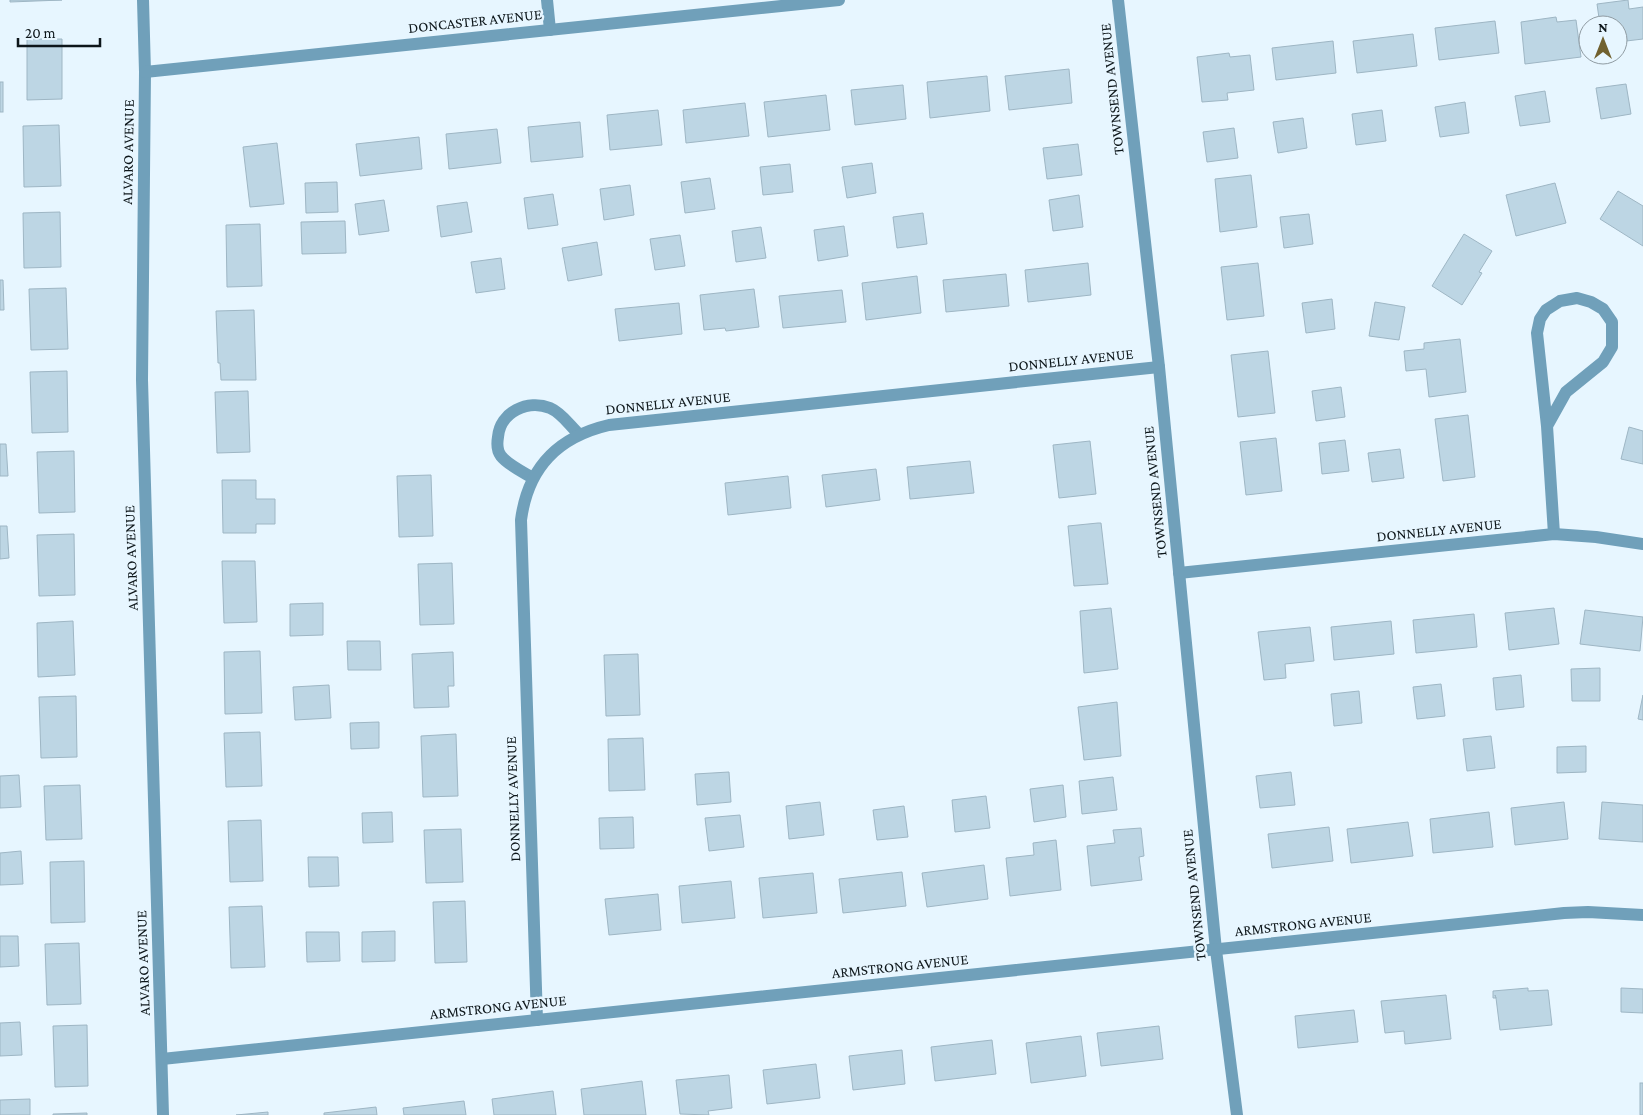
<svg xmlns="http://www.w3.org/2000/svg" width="1643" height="1115" font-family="'Crimson Pro',serif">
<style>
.building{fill:#bdd6e4;stroke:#9eb6c4}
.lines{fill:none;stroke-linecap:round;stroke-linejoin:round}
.street{stroke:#70a0ba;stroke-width:12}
.labels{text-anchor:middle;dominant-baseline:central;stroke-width:5;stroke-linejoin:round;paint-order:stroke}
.street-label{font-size:15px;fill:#0d161a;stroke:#e7f6ff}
</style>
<rect width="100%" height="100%" fill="#e7f6ff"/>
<g class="building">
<path d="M10,0h52l-52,2z"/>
<path d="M1628,0l1,9 14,-2v32l-25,3v-17h-18l-3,-21z"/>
<path d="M1556,17l1,5 19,-2 5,37 -56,7 -4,-42z"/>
<path d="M1495,21l4,32 -60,7 -4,-32z"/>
<path d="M1413,34l4,32 -60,7 -4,-32z"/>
<path d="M27,39h35v60l-35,1z"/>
<path d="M1333,41l3,32 -60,7 -4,-32z"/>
<path d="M1229,53l1,4 20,-2 4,35 -27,3 1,7 -26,2 -5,-45z"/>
<path d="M1069,69l3,34 -63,7 -4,-34z"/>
<path d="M987,76l3,35 -60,7 -3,-36z"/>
<rect x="0" y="82" width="3" height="30"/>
<path d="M1626,84l5,30 -30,5 -5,-31z"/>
<path d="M903,85l3,34 -51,6 -4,-35z"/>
<path d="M1545,91l5,31 -30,4 -5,-30z"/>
<path d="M826,95l4,35 -62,7 -4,-35z"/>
<path d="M1465,102l4,31 -29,4 -5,-30z"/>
<path d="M745,103l4,33 -63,7 -3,-33z"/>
<path d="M658,110l4,35 -52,5 -3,-35z"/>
<path d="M1382,110l4,31 -30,4 -4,-31z"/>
<path d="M1303,118l4,30 -29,5 -5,-31z"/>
<path d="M580,122l3,35 -52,5 -3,-35z"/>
<path d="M59,125l2,61 -37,1 -1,-61z"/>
<path d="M1234,128l4,30 -31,4 -4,-30z"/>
<path d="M497,129l4,34 -52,6 -3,-35z"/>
<path d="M419,137l3,32 -62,7 -4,-32z"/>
<path d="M277,143l7,61 -34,3 -7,-60z"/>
<path d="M1078,144l4,31 -35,4 -4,-31z"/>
<path d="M872,163l4,30 -29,5 -5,-31z"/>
<path d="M790,164l3,28 -30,3 -3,-28z"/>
<path d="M1251,175l6,52 -37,5 -5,-53z"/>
<path d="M710,178l5,31 -30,4 -4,-31z"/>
<path d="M337,182l1,30 -32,1 -1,-30z"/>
<path d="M1555,183l11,40 -50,13 -10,-41z"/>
<path d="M630,185l4,30 -30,5 -4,-31z"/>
<path d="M1618,191l25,15v40l-43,-27z"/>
<path d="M553,194l5,31 -30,4 -4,-31z"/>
<path d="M1079,195l4,32 -30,4 -4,-31z"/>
<path d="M384,200l5,31 -30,4 -4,-31z"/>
<path d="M467,202l5,30 -31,5 -4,-31z"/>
<path d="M60,212l1,55 -37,1 -1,-55z"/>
<path d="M923,213l4,31 -30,4 -4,-31z"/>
<path d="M1309,214l4,30 -29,4 -4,-31z"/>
<path d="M345,221l1,32 -44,1 -1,-32z"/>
<path d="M260,224l2,62 -35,1 -1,-62z"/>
<path d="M844,226l4,30 -30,5 -4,-31z"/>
<path d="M761,227l5,31 -30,4 -4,-31z"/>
<path d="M1464,234l28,17 -13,21 3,1 -20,32 -30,-19z"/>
<path d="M680,235l5,31 -30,4 -5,-31z"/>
<path d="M597,242l5,33 -34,6 -6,-33z"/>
<path d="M501,258l4,31 -29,4 -5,-31z"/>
<path d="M1088,263l3,32 -63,7 -3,-32z"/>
<path d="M1258,263l6,53 -37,4 -6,-53z"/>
<path d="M1006,274l3,32 -63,6 -3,-32z"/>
<path d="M917,276l4,37 -55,7 -4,-37z"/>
<path d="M0,280h3l1,30h-4z"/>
<path d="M66,288l2,61 -37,1 -2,-61z"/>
<path d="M754,289l5,38 -33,4 -1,-3 -21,2 -4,-35z"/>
<path d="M842,290l4,32 -63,6 -4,-32z"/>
<path d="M1332,299l3,30 -29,4 -4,-30z"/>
<path d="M1375,302l30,5 -6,33 -30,-4z"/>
<path d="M679,303l3,31 -63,7 -4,-32z"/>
<path d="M254,310l2,70h-35l-1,-17h-2l-2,-52z"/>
<path d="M1460,339l6,53 -37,5 -3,-28 -20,2 -2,-20 20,-2v-6z"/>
<path d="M1268,351l7,62 -37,4 -7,-62z"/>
<path d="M67,371l1,61 -36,1 -2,-61z"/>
<path d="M1341,387l4,30 -29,4 -4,-30z"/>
<path d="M248,391l2,61 -33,1 -2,-61z"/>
<path d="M1468,415l7,62 -32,4 -8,-62z"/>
<path d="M1629,427l14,4v33l-22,-5z"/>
<path d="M1276,438l6,53 -36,4 -6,-53z"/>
<path d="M1345,440l4,31 -27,3 -3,-31z"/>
<path d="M1090,441l6,53 -37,4 -6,-53z"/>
<path d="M0,444h6l2,32h-8z"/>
<path d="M1400,449l4,29 -32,4 -4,-29z"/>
<path d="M74,451l1,61 -36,1 -2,-61z"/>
<path d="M970,461l4,32 -64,6 -3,-32z"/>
<path d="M876,469l4,31 -54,7 -4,-32z"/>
<path d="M431,475l2,61 -34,1 -2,-61z"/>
<path d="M788,476l3,32 -63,7 -3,-32z"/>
<path d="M222,480h34v19h19v25h-19v9h-33z"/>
<path d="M1098,523h3l7,61 -34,2 -6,-60z"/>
<path d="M0,526h7l2,32 -9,1z"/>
<path d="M74,534l1,61 -36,1 -2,-61z"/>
<path d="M222,561h33l2,61 -33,1z"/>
<path d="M452,563l2,61 -34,1 -2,-61z"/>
<path d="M323,603v32l-33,1v-32z"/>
<path d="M1111,608l7,61 -34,4 -4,-62z"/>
<path d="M1554,608l5,36 -50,6 -4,-37z"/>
<path d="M1585,610l58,7 -3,34 -60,-7z"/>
<path d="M1474,614l3,33 -61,6 -3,-33z"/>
<path d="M73,621l2,54 -37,2 -1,-54z"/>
<path d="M1391,621l3,33 -60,6 -3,-33z"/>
<path d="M1310,627l4,34 -29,3 1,14 -22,2 -6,-48z"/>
<path d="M347,641h33l1,29h-33z"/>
<path d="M260,651l2,62 -37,1 -1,-62z"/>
<path d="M453,652l1,34h-6l1,21 -35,1 -2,-54z"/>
<path d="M638,654l2,61 -34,1 -2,-61z"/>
<path d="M1600,668v33h-28l-1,-32z"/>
<path d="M1521,675l3,32 -28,3 -3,-32z"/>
<path d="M1441,684l4,32 -28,3 -4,-32z"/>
<path d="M329,685l2,33 -36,2 -2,-33z"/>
<path d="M1359,691l3,32 -28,3 -3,-32z"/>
<path d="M1643,695v25l-5,-1z"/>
<path d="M76,696l1,61 -36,1 -2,-61z"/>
<path d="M1117,702l4,54 -37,4 -6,-53z"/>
<path d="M379,722v26l-28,1 -1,-26z"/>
<path d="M260,732l2,54 -36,1 -2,-54z"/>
<path d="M456,734l2,62 -35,1 -2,-61z"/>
<path d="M1491,736l4,32 -28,3 -4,-32z"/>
<path d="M643,738l2,52 -36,1 -1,-52z"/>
<path d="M1586,746v26l-29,1v-26z"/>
<path d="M729,772l2,30 -34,3 -2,-31z"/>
<path d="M1291,772l4,33 -35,3 -4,-32z"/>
<path d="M19,775l2,32 -21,1v-32z"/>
<path d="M1113,777l4,33 -35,4 -3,-33z"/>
<path d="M80,785l2,54 -36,1 -2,-54z"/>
<path d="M1063,785l3,32 -32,5 -4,-33z"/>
<path d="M986,796l4,32 -35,4 -3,-32z"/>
<path d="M820,802l4,33 -35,4 -3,-33z"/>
<path d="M1564,802l4,37 -53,6 -4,-37z"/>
<path d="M1602,802l41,3v37l-44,-3z"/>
<path d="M904,806l4,31 -31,3 -4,-30z"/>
<path d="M392,812l1,30 -30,1 -1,-30z"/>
<path d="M1489,812l4,35 -60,6 -3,-34z"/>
<path d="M740,815l4,32 -35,4 -4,-33z"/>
<path d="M633,817l1,31 -34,1 -1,-31z"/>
<path d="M261,820l2,61 -33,1 -2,-61z"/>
<path d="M1408,822l5,34 -62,7 -4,-34z"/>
<path d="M1329,827l4,34 -61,7 -4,-34z"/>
<path d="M1141,828l3,28 -5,1 3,23 -51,6 -4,-40 28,-3 -2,-13z"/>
<path d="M461,829l2,53 -37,1 -2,-53z"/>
<path d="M1056,840l5,50 -51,6 -4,-38 28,-3 -1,-12z"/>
<path d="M21,851l2,33 -23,1v-32z"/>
<path d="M308,857h30l1,29 -30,1z"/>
<path d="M84,861l1,61 -34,1 -1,-61z"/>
<path d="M984,865l4,34 -61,8 -5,-34z"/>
<path d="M902,872l4,34 -63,7 -4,-34z"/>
<path d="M813,873l4,40 -54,5 -4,-40z"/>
<path d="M731,881l4,37 -53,5 -3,-37z"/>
<path d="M658,894l3,36 -52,5 -4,-36z"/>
<path d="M465,901l2,61 -32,1 -2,-61z"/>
<path d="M262,906l3,61 -34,1 -2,-61z"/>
<path d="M395,931v30l-33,1v-30z"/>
<path d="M306,932h33l1,29 -33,1z"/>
<path d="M0,936h18l1,30 -19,1z"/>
<path d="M79,943l2,61 -34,1 -2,-61z"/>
<path d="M1528,988v3l20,-1 4,35 -52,5 -4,-32 -1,-3 1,3h-3v-7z"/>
<path d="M1621,988l22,1v24l-22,-1z"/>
<path d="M1446,995l5,44 -46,5 -1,-13 -19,2 -4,-32z"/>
<path d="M1354,1010l4,32 -60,6 -3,-32z"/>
<path d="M20,1022l2,33 -22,1v-33z"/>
<path d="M87,1025l1,61 -33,1 -2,-61z"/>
<path d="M1159,1026l4,33 -62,7 -4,-33z"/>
<path d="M1081,1036l5,40 -55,7 -5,-40z"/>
<path d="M992,1040l4,34 -61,7 -4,-34z"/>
<path d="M902,1050l3,34 -52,6 -4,-34z"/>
<path d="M816,1064l4,34 -53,6 -4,-34z"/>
<path d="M729,1075l3,33 -24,3 1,4 -29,-1 -4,-34z"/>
<path d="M642,1081l4,34h-62l-3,-26z"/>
<rect x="1640" y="1083" width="3" height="32"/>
<path d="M553,1091l3,24h-62l-2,-16z"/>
<path d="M30,1099v16h-30v-15z"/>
<path d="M464,1101l2,14h-62l-1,-7z"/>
<path d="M376,1107l1,8h-53v-2z"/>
<path d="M268,1112v3h-32z"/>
<path d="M87,1113v2h-34v-1z"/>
</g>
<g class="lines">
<g class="street">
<path d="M143,0l2,72 -3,308 21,735"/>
<path d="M547,0l3,30"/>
<path d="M1118,0l41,367 57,583 21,165"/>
<path d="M145,72l694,-72"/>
<path d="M1547,426l19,-34 37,-30 9,-15v-25l-9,-13 -12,-7 -14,-4 -17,3 -14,9 -6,9 -3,14 10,93 7,108"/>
<path d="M533,478c-10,-6 -25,-13 -32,-22 -4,-5 -4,-13 -3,-19 2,-25 30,-38 52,-29 12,5 20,18 29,26"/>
<path d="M1179,573l375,-39 42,3 47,7"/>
<path d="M537,1020l-16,-500c7,-53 37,-83 88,-95l550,-58"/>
<path d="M162,1059l1402,-146 24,-1 55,3"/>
</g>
</g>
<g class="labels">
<g class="street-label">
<text transform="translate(475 21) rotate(-6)">DONCASTER AVENUE</text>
<text transform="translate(1112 89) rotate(-96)">TOWNSEND AVENUE</text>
<text transform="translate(128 152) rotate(-89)">ALVARO AVENUE</text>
<text transform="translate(1071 360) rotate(-6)">DONNELLY AVENUE</text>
<text transform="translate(668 403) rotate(-6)">DONNELLY AVENUE</text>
<text transform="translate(1155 492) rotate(-96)">TOWNSEND AVENUE</text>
<text transform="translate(1439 530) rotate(-6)">DONNELLY AVENUE</text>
<text transform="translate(131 558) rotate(-92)">ALVARO AVENUE</text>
<text transform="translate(513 799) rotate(-92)">DONNELLY AVENUE</text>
<text transform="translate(1194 895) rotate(-96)">TOWNSEND AVENUE</text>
<text transform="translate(1303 924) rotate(-6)">ARMSTRONG AVENUE</text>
<text transform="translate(143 963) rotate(-92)">ALVARO AVENUE</text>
<text transform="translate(900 966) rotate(-6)">ARMSTRONG AVENUE</text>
<text transform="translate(498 1007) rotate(-6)">ARMSTRONG AVENUE</text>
</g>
</g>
<g transform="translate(1603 40)"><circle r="24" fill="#e7f6ff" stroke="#909ca3"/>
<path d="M0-4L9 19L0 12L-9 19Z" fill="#71612f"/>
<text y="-8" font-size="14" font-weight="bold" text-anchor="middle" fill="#0d161a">N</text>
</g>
<path d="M18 38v8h82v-8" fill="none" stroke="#0d161a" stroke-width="2.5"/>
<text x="25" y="38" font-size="15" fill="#0d161a" stroke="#e7f6ff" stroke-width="4" paint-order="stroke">20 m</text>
</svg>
